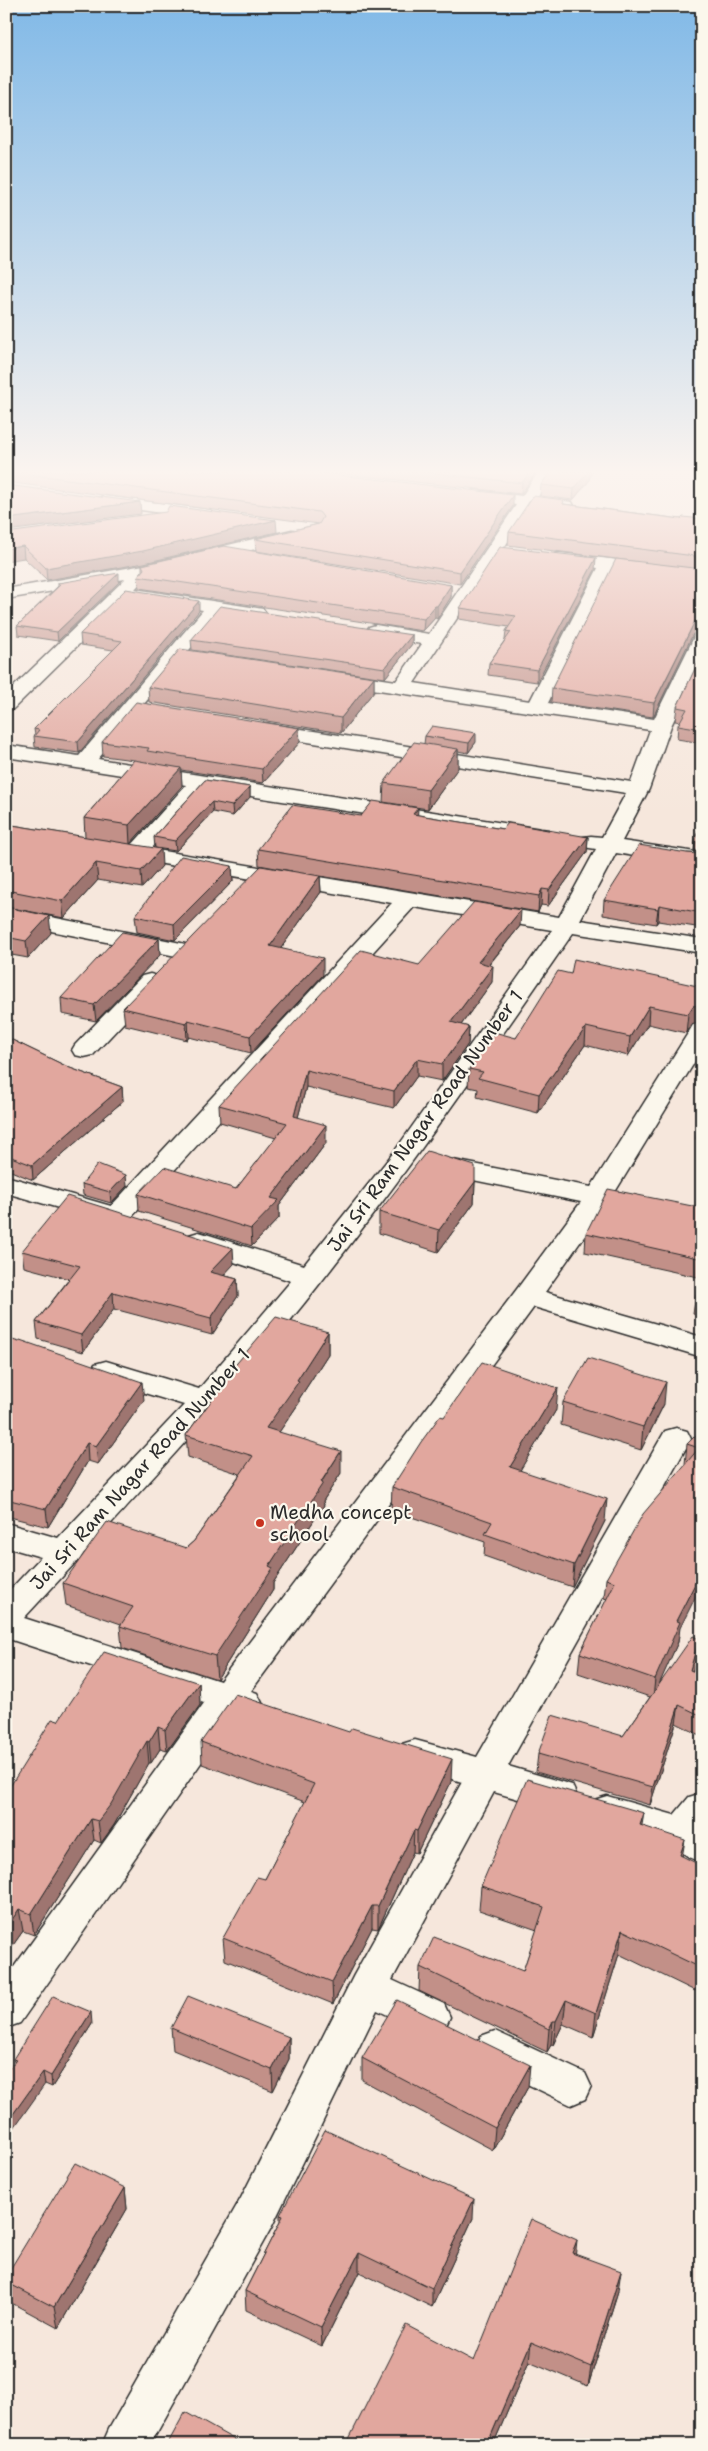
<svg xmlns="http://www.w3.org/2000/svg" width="708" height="2451" font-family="'Shantell Sans',sans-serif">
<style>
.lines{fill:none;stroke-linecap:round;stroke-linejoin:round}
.minor-casing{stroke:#2b2b2b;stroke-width:3}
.minor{fill:#fbf7ec;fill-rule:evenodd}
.wall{fill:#c29088;stroke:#2b2b2b}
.shaded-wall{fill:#9e756f;stroke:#2b2b2b}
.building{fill:#e1a79e;stroke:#2b2b2b}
.poi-dot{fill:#c8321e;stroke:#fbf7ec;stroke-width:2}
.labels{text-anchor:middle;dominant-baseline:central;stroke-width:4.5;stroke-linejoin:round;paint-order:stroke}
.street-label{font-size:19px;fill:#2b2b2b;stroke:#fbf7ec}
.poi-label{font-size:19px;fill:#2b2b2b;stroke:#fbf7ec;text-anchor:start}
</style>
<rect width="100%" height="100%" fill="#f6e7dc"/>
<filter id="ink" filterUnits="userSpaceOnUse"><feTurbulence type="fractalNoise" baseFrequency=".02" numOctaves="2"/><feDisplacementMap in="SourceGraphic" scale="10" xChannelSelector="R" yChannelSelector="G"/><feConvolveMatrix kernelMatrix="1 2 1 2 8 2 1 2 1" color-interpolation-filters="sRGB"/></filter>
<g filter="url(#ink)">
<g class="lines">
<g class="minor-casing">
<g id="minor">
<path d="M539,471h16l-18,27 35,4 2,4 -2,4 -6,1 -35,-4 -117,176 116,18 68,-133 -44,-6 -3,-4 3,-4 6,-1 142,17v10l-88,-10 -66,133 106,16 39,-80 2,-4 7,-2v27l-31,66 -22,63 -27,52 80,12v14l-86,-14 -36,67 122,19v14l-129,-20c-82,118 -163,236 -252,349 -74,95 -157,183 -238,272l-5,8 -3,1 -51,55 196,63 297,-392 64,-87 -152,-31 -4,-6 4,-6 9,-2 153,30 99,-157 3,-5 9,-2v27l-87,142 9,2 4,6 -4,6 -10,2 -9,-1 -60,85 157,45v20l-168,-50 -283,384 6,2 5,10 -5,10 -12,4 -10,-3 -215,309 -14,5v-50l198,-275 -198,-65v-44l35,-37 -35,-10v-24l52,15 126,-133 -89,-27 -4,-7 4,-7 11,-3 93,28 92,-108 -102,-34 -4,-6 4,-6 10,-3 10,3 95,30 90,-113 158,-222 -138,-23 -286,314 -10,3 -10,-3 -2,-3 -5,2 -95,-27v-17l105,30 281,-303 -276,-47 -3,-5 3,-5h15l55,-61 -180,-28v-12l73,11 124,-146 -77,-12 -113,111 -7,2v-17l119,-115 -119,20v-10l138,-24 148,-35 6,1 2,4 -2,4 -159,37 4,4 -8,9 122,19 6,1 3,4 -3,4 -6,1 -37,-5 -122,146 443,70 8,1 3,5 -3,5 -8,1 -336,-52 -54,60 408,68 37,-68 -13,-2 -3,-5 3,-5 8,-1 11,1 24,-44 -362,-58 -7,-2 -3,-4 3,-4 7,-2 367,59 19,-52 -312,-46 -7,-2 -3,-4 3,-4 7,-2 58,9 26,-37 -46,-7 -7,-2 -2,-4 2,-4 7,-2 53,9 87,-129 -41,-5 -6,-2 -2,-3 2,-3 6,-2 47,6z"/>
<path d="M104,496l101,13 6,1 2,4 -2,4 -6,1 -107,-15 -2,-3 2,-3z"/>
<path d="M6,908l175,35 8,2 4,5 -4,5 -8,2 -175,-35z"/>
<path d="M150,974l8,2 4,5 -4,5 -65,69 -9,2 -9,-2 -3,-5 3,-5 67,-69z"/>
<path d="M676,1428l11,3 4,8 -183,327 64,19 5,11 -5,11 -13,4 -65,-19 -102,188 52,24 6,13 -6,13 -14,5 -53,-25 -106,218 -121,217h-48l7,-16 132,-231 113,-223 108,-193 -60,-18 -5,-10 5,-10 13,-4 62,17 188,-326z"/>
<path d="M702,1793v69l-13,-5 -19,-13 -76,-22 -5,-11 5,-11 13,-4 67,19 15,-18z"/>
<path d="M495,2031l90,42 6,13 -6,13 -14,6 -90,-43 -6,-13 6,-13z"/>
</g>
</g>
<use href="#minor" class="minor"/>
</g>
<g class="wall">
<path d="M6,471l507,35 -53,78 -204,-33 -1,-12 64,-15 -313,-42z"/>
<path d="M319,471h218l-16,23z"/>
<path d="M551,471h42l-3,4 -1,6 -16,19 -33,-4 1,-11z"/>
<path d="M564,504l117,15h21v113l-9,2 -40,83 -102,-15 1,-14 87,-126 -131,-17 1,-13z"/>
<path d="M277,532l-133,31 -97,17 -23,-22 -18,-25z"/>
<path d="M142,565l309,20v12l-14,22 -2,-1 -12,13 -284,-43 -1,-12 4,-5z"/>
<path d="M595,570l-58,112 -49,-7 1,-12 16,-23 1,-9 3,-4 -50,-8 1,-11z"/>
<path d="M119,582l-61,59 -40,-6 -1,-9 41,-40v-3z"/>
<path d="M199,611l-120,142 -44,-6 -1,-11 1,-1 -1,-6 79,-79 -32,-5 -1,-11z"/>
<path d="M412,635v9l-27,34 -193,-28 -1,-10z"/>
<path d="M702,654v89l-25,-4 1,-14 2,-3 -5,-1 2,-14z"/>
<path d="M374,677v14l-33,42 -192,-31 -1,-15z"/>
<path d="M425,736l51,6 -8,11 -10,-2v17l-30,41 -45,-7 1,-19 40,-39z"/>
<path d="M102,742h198l-37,41 -82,-13 1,16 -52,58 32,22 -20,22 -44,-8 -34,38 -58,-11v-83l79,13 -1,-19 50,-58 -31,-4z"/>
<path d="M205,780l45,7v10l-17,19 -20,-4 -37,39 -21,-3 -1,-11z"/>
<path d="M418,815l85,14 85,8 -1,15 -39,54 -7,-1 -3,7 -218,-36 1,16 -40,56 42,27 -72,78 -62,-16 -2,3 -62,-15 -2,-17 169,-137 -33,-6 -1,-16 103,-33z"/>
<path d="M702,822v29l-8,-1 2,-15z"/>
<path d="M687,853l15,1v74l-44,-7 -2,3 -53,-9 1,-15z"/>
<path d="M232,866l1,15 -58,59 -38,-8 -2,-16z"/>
<path d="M6,907l45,26 -23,25 -22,-4z"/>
<path d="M520,926l-31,39 3,17 -31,43 8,2 -1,17 -26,37 -25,-5 -23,32 -88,-21 -8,30 28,26 -47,63v12l-27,28 -113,-35 -1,-17 98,-5 40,-51 -56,-16 -1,-17 200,-140z"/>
<path d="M159,939l1,16 -64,66 -34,-7 -1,-16z"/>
<path d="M571,974l131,13v34l-11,3 -5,9 -38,-9 -20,32 -43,-11 -47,68 -61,-16 1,-8 -10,-2 1,-18 47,-31z"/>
<path d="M6,1037l64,31 52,19 1,14 -90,79 -27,-11z"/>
<path d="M702,1058v30l-6,-2 2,-18z"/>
<path d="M702,1111v29l-6,-1 2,-19z"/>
<path d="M475,1182l-1,21 -36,49 -59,-19v-21z"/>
<path d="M82,1184l45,2 -16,17 -28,-8z"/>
<path d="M702,1208v70l-117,-26 1,-19z"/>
<path d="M22,1251l212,13 -11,11 14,4 1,17 -26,39 -98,-26 -31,43 -45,-13 -2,-17 33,-43 -45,-12z"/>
<path d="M702,1279v37l-9,-2 3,-19z"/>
<path d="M328,1332v22l-29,45v4l-20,29 62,41 -18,28 1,4 -51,78v7l-56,89 -95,-31 -2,-22 1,-2 -55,-19 -3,-22 123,-35 8,-7 46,-67 -52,-17 -2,-22 29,-40v-6z"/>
<path d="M6,1338l138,62 -46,64 -10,-3 -40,66 -42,-11z"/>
<path d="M563,1402l101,2 -23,46 -80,-25z"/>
<path d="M556,1410l-36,60 85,51 -33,66 -88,-31 1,-14 -94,-32 1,-23 52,-70z"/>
<path d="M702,1429l-24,213 -20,43 41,-46 -2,19 -4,13 9,4v61l-26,-13 -26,82 -114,-33 2,-18 85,-18 27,-39 -72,-24 2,-20 27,-54 -3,-1 2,-19 80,-115h-1l2,-20z"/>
<path d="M199,1683l1,22 -33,46 -7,-2 -9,14h-2l-35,62 -13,18 -7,-3 -60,95 -11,-4 -17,24v-162l52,-72z"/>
<path d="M201,1742l250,40 -34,71 -4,-1 -35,77 -6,-1 -39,76 -108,-44 -2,-22 42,-59 40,-77 -103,-38z"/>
<path d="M642,1826l40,31 20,121 -7,13 -76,-37 -26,83 -30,-13 -10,21h-2l-4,7 -128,-61 1,-24 103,4 14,-41 -58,-20 2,-24z"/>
<path d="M92,2024l-40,63 -7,-3 -31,-22 -1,-3z"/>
<path d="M171,2028l118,9v22l-16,32 -100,-41z"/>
<path d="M362,2058l166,29 -35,63 -131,-70z"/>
<path d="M701,2132h1v24l-5,-3z"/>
<path d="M125,2188l2,21 -69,119 -50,-27 -2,-8v-17z"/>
<path d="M280,2215l193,3 -41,89 -73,-35 -37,74 -76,-36 -1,-19 35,-69z"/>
<path d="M575,2254l43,37 -30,95 -59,-25 -36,84h-147l128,-84z"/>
</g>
<g class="shaded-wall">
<path d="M530,471h7l-16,23 1,-11z"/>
<path d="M586,471h7l-3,4 -1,6 -16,19 1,-11z"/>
<path d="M513,495v11l-53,78v-12z"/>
<path d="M140,502l1,12 -135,17v-12z"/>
<path d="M276,520l1,12 -133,31 -97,17 -1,-12z"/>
<path d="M23,546l1,12 -18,3v-12z"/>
<path d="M596,558l-1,12 -58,112v-12z"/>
<path d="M119,573v9l-61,59 -1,-9z"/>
<path d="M451,585v12l-14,22v-13z"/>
<path d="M199,601v10l-120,142 -1,-11z"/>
<path d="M435,606v12l-12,13 1,-12z"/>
<path d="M702,619v13l-9,2 -40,83 1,-14 41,-82z"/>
<path d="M412,635v9l-27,34v-10z"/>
<path d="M374,677v14l-33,42v-15z"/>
<path d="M299,728l1,14 -37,41 -1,-14z"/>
<path d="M476,733v9l-8,11 1,-10z"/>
<path d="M458,749v19l-30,41v-19z"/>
<path d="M181,768l1,18 -52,58 -1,-19z"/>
<path d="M250,787v10l-17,19 -1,-10z"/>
<path d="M212,802l1,10 -37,39 -1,-10z"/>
<path d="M418,808l-1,16 -4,-10z"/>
<path d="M588,837l-1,15 -39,54 1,-16z"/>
<path d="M161,849l1,17 -20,22 -1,-17z"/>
<path d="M96,863l2,17 -34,38 -2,-17z"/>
<path d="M232,866l1,15 -58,59 -1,-16z"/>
<path d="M320,876l1,16 -50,70 -1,-16z"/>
<path d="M542,889l-1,16 -3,7 1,-16z"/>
<path d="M659,905l-1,16 -2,3 2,-15z"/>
<path d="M521,910l-1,16 -43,53 1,-17z"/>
<path d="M49,916l2,17 -23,25 -2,-17z"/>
<path d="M159,939l1,16 -64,66 -2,-16z"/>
<path d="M323,958v17l-72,78 -1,-17z"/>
<path d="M493,966l-1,16 -41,57v-17z"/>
<path d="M702,1004v17l-11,3 -5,9 2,-19 5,-8z"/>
<path d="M649,1006l-1,18 -20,32 2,-19z"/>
<path d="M188,1020l1,17 -2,3 -1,-17z"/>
<path d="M469,1027l-1,17 -26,37v-17z"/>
<path d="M586,1027l-1,18 -47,68 1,-19z"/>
<path d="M417,1059v17l-23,32v-17z"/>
<path d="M306,1070v17l-12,46v-17z"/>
<path d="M122,1087l1,14 -90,79 -1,-15z"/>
<path d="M326,1125v18l-47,63v12l-27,28 -1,-17 20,-31z"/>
<path d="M126,1175l1,11 -16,17 -1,-11z"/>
<path d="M475,1182l-1,21 -36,49 1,-22z"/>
<path d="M233,1248l1,16 -23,25 -1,-17z"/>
<path d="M8,1256l2,18 -4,6v-21z"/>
<path d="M237,1279l1,17 -26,39 -1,-17z"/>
<path d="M113,1292l1,17 -31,43 -2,-17z"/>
<path d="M328,1332v22l-29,45v4l-32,47 -1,-22z"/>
<path d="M142,1382l2,18 -46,64 -2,-18z"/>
<path d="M666,1382l-2,22 -23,46 2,-23z"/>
<path d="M558,1388l-2,22 -47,79 1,-22z"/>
<path d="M87,1443l1,18 -40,66 -2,-18z"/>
<path d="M341,1451v22l-18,28 1,4 -51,78v7l-56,89 -2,-23 54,-90z"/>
<path d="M607,1499l-2,22 -33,66 2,-22z"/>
<path d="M702,1570v14l-22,44 -2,14 -25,56 2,-19 21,-58z"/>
<path d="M699,1639l-2,19 -10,30 3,-18z"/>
<path d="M199,1683l1,22 -33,46 -2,-21z"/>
<path d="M679,1705l-3,18 -26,82 3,-18z"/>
<path d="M158,1727l2,22 -9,14 -2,-21z"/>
<path d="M147,1741l2,22 -35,62 -13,18 -3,-22z"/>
<path d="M452,1759l-1,23 -34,71v-22z"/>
<path d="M644,1813l-4,24v-12z"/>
<path d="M91,1819l3,21 -60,95 -3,-21z"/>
<path d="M414,1830l-1,22 -35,77v-23z"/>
<path d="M685,1840l-4,24 -1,-9z"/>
<path d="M372,1906v22l-39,76 -1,-22z"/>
<path d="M19,1909l4,22 -17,24v-26z"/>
<path d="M622,1930l-3,24 -26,83 3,-24z"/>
<path d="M702,1962v16l-7,13 4,-24z"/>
<path d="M566,2000l-3,24 -10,21 3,-24z"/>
<path d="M91,2012l1,12 -40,63 -1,-11z"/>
<path d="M553,2021l-2,24 -4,7 2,-23z"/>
<path d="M289,2037v22l-16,32 -1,-21z"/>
<path d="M530,2065l-2,22 -35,63 2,-22z"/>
<path d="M43,2072l2,12 -39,55v-15z"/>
<path d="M125,2188l2,21 -69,119 -4,-21z"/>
<path d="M474,2199l-1,19 -41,89v-19z"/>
<path d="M577,2240l-2,19 -3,-6z"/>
<path d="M359,2253v19l-37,74 -1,-19z"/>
<path d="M621,2271l-3,20 -30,95 3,-19z"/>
<path d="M531,2342l-2,19 -36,84h-6z"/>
</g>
<g class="building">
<path d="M6,471h298l209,24 -53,77 -205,-33 64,-15 4,-7 -4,-5z"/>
<path d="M417,471h113l-8,12z"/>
<path d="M551,471h38l-15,18 -33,-4z"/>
<path d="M6,485l134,17 -134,17z"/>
<path d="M533,496l31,4 -1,4 118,15 2,-2 19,2v38l-193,-25z"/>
<path d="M169,506l107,14 -133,31 -97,17 -23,-22 -17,3v-16l160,-21z"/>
<path d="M224,546l227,39 -14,21h-2l-11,13 -286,-43 6,-7 -2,-4z"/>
<path d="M500,547l96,11 -59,112 -48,-7 22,-31 -5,-1 10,-15 -56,-8z"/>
<path d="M616,559l86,10v50l-7,2 -41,82 -102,-15z"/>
<path d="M119,573l-62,59 -40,-6 43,-41 -2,-2z"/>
<path d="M126,589l73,12 -121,141 -44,-6 5,-6 -5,-1 88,-88 -42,-7z"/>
<path d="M220,606l192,29 -27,33 -194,-28z"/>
<path d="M180,649l194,28 -33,41 -193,-31z"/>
<path d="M702,654v75l-24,-4 9,-16 -10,-2z"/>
<path d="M136,702l163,26 -37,41 -115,-18 2,-3 -47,-6z"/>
<path d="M432,726l44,7 -7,10 -44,-7z"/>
<path d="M414,742l44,7 -30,41 -44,-7z"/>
<path d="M134,760l47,8 -52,57 -45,-7z"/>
<path d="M205,780l45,7 -18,19 -20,-4 -37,39 -21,-4z"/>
<path d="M373,801l45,7 -5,6 90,15 5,-6 80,14 -39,53 -7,-1 -3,7 -281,-47 34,-44 69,11z"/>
<path d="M702,822v14l-6,-1z"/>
<path d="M6,824l155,25 -20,22 -45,-8 -34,38 -56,-11z"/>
<path d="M639,845l48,8 15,1v59l-43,-8 -1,4 -54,-9z"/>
<path d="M181,856l51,10 -58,58 -39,-8z"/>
<path d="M261,866l59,10 -50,70 53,12 -73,78 -62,-16 -2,3 -63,-15z"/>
<path d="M474,902l47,8 -43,52 15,4 -42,56 18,5 -27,37 -25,-5 -23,32 -88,-21 -12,46 32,9 -55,73 8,2 -28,29 -113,-35 26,-27 72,22 51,-66 -68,-18 142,-155 58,15z"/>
<path d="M6,907l43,9 -23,25 -20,-4z"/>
<path d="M122,932l37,7 -65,66 -33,-7z"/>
<path d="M574,959l128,28v17l-9,2 -5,8 -39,-8 -19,31 -44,-10 -47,67 -61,-16 5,-6 -14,-3 25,-37 22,6 42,-67 13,3z"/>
<path d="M6,1037l64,31 52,19 -90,78 -26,-10z"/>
<path d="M702,1058v11l-4,-1z"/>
<path d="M702,1111v10l-4,-1z"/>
<path d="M427,1151l48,15v16l-36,48 -60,-18z"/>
<path d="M98,1164l28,11 -16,17 -28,-8z"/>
<path d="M608,1189l94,19v51l-116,-26z"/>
<path d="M67,1196l166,52 -23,24 27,7 -26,39 -98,-26 -32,43 -45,-13 44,-56 -58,-15z"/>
<path d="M702,1279v18l-6,-2z"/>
<path d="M276,1317l52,15 -31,48 2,1 -33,47 75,23 -20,31 2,1 -54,83 4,2 -58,88 -95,-30 13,-19 -70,-24 44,-61 79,26 8,-7 59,-85 -67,-21 33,-45 -4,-1z"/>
<path d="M6,1338l13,4 1,-2 122,42 -46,64 -9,-3 -41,66 -40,-10z"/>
<path d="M588,1358l78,24 -23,45 -80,-25z"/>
<path d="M482,1362l76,26 -48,79 97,32 -33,66 -89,-31 7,-12 -100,-35 29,-45 19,-26 4,1z"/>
<path d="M702,1429v141l-26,51 4,1 -25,57 -75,-26 35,-71 -9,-3 37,-65 56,-66 -12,-4z"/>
<path d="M693,1636l6,3 -9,31 12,5v41l-23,-11 -26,82 -115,-33 14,-39 71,21z"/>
<path d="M104,1652l95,31 -34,47 -7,-3 -9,15 -2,-1 -36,63 -13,17 -7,-2 -60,95 -12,-5 -13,20v-136l46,-74 6,2z"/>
<path d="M235,1694l114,38 3,-4 100,31 -35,72 -3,-1 -36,76h-6l-40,76 -109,-44 34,-61 8,2 49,-95 -113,-42z"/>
<path d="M527,1779l117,34 -4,12 45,15 -5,15 22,11v96l-3,5 -77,-37 -26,83 -30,-13 -10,21h-3l-4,8 -129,-62 14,-30 89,34 21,-64 -63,-21z"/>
<path d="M53,1996l38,16 -40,64 -8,-4 -37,52v-52l10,-12 -3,-1z"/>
<path d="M188,1996l101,41 -17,33 -101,-42z"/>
<path d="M397,2000l133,65 -35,63 -133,-70z"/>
<path d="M325,2130l149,69 -42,89 -73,-35 -38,74 -76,-36 38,-75 -3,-1z"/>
<path d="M75,2163l50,25 -71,119 -48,-25v-6z"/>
<path d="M531,2219l46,21 -5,13 49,18 -30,96 -60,-25 -44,103h-141l60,-120 68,36z"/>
<path d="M185,2412l59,33h-77z"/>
</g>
</g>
<linearGradient id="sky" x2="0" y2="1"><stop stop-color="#81b9e7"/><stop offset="0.58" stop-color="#fbf4ef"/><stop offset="1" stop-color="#fbf4ef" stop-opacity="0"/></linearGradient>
<rect width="708" height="814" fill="url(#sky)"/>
<circle class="poi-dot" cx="260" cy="1523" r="5"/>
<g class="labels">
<g class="street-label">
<text transform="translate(425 1121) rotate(-54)">Jai Sri Ram Nagar Road Number 1</text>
<text transform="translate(140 1469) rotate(-48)">Jai Sri Ram Nagar Road Number 1</text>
</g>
<g class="poi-label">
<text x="270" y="1512">Medha concept<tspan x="270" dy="22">school</tspan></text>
</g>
</g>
<rect width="708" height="2451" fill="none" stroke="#fbf7ec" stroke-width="25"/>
<rect x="12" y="12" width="683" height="2426" fill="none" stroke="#2b2b2b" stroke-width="2" filter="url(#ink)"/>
</svg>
